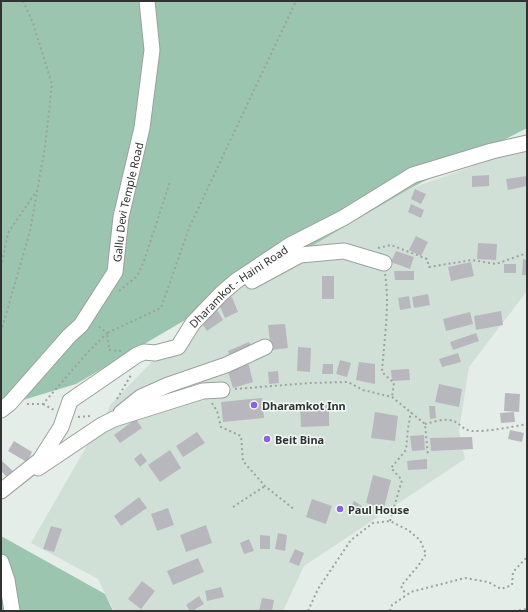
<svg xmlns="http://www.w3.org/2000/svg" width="528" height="612" font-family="'Noto Sans',sans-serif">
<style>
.built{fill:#d1e0d7}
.green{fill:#9bc5ae}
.building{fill:#b8b7be}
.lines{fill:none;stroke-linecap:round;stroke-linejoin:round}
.minor-casing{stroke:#9aa19d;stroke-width:17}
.path{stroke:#9ca29f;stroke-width:2;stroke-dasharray:2 3;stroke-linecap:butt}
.minor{stroke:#fff;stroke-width:15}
.poi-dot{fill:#8a63dd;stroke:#f2faf6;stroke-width:1.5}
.labels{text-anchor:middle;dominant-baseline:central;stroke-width:3;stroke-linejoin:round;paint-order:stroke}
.street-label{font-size:11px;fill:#303332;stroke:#f2faf6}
.poi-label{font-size:11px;font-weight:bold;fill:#303332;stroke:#f2faf6;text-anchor:start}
</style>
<rect width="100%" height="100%" fill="#e5ede8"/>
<path class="built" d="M527,147v144l-58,76 -10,64 6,28 -161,107 -21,45h-169l-16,-32 -67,-36 70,-122 7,-10 2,-6 102,-105 197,-111z"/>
<g class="green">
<path d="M1,1h526v127l-118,61 -333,195 -63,19 -12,9z"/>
<path d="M1,536l104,58 8,17h-112z"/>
</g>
<g class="building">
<path d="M489,175v11l-17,1v-11z"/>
<path d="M527,176v10l-19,4 -2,-11z"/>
<path d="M415,189l11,5 -5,10 -10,-5z"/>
<path d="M411,204l13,6 -3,8 -13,-6z"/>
<path d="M416,236l12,6 -7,14 -12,-6z"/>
<path d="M478,243l19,1 -1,16 -19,-1z"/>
<path d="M396,251l18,6 -4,12 -19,-7z"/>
<path d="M523,259l4,1v15h-5z"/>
<path d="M471,262l3,14 -23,5 -3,-14z"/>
<rect x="504" y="264" width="12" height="9"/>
<path d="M394,271h20v9h-19z"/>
<rect x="322" y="276" width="12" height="23"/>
<path d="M428,294l2,11 -16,3 -2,-11z"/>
<path d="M409,296l2,12 -11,2 -2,-12z"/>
<path d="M232,297l6,15 -13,6 -7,-16z"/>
<path d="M216,308l7,12 -16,11 -8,-12z"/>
<path d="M501,311l2,14 -27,5 -2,-14z"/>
<path d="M470,312l3,12 -27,7 -3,-12z"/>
<path d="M285,324l3,24 -17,2 -3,-25z"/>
<path d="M476,333l3,8 -26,9 -3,-8z"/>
<path d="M249,342l4,7 -22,10 -3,-8z"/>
<path d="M298,347l13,1 -1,24 -13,-1z"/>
<path d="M458,353l3,9 -19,5 -3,-8z"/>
<path d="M340,360l11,3 -4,14 -11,-3z"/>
<path d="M248,362l5,20 -20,6 -6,-20z"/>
<path d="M359,362l16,2v20l-19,-4z"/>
<path d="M323,364h10v10h-11z"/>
<path d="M409,369l1,11 -18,1 -1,-11z"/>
<path d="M278,371l1,12 -10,1 -1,-12z"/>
<path d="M439,384l23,5 -3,18 -24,-5z"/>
<path d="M505,393l15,1 -1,18 -15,-1z"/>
<path d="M262,398l2,20 -41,4 -2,-20z"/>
<path d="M329,405v21l-28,1 -1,-21z"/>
<path d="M429,406h6l1,12 -6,1z"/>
<path d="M375,412l23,4 -3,25 -24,-3z"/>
<path d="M514,412l1,10 -14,1 -1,-10z"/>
<path d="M136,419l6,9 -22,15 -6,-8z"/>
<path d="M510,430l14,3 -2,9 -14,-3z"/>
<path d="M197,432l8,11 -22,14 -7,-11z"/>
<path d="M424,435l1,15 -13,1 -2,-15z"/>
<path d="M472,437l1,12 -42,2 -1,-13z"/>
<path d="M14,441l18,11 -5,10 -19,-11z"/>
<path d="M170,450l11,18 -21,14 -12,-17z"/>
<path d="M141,453l6,8 -7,6 -6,-8z"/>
<path d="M427,459v10l-19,1 -1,-9z"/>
<path d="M2,461l11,10 -6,6 -6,-6z"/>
<path d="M373,475l18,5 -7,28 -18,-5z"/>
<path d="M139,497l8,11 -26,18 -7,-10z"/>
<path d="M312,499l20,7 -6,18 -20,-7z"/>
<path d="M354,501l11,7 -5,8 -11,-7z"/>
<path d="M168,508l6,17 -17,6 -6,-17z"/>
<path d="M206,525l6,18 -26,9 -6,-17z"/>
<path d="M51,526l11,3 -8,23 -11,-3z"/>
<path d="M278,533l9,2 -2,16 -10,-2z"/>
<path d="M260,535l10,1v13h-10z"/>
<path d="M249,539l5,12 -10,3 -4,-11z"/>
<path d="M295,549l9,4 -5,13 -10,-4z"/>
<path d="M198,558l6,14 -31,13 -6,-14z"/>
<path d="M142,581l13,10 -14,18 -13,-10z"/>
<path d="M221,587l3,10 -17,4 -2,-10z"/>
<path d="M199,596l5,8 -12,7h-2l-4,-6z"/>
<path d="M262,598l12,2 -2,11h-13z"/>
</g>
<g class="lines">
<g class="minor-casing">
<g id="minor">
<path d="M252,281l48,-26 44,-4 40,12"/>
<path id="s1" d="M1,410l9,-7 59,-67 12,-11 34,-53 6,-55 21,-89 10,-78 -5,-49"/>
<path d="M121,413l20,-16 27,-12 58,-20 39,-18"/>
<path d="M38,468l64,-43 12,-6 89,-28 19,-1"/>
<path id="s2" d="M1,491l39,-31 21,-33 9,-26 67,-46 7,-3 11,1 23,-6 15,-24 29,-30 14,-12 54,-36 53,-27 70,-43 79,-24 35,-8"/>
<path d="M1,562l6,18 5,31"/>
</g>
</g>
<g class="path">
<path d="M378,248l13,-3 36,14 2,8 43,-7 24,4 31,-11"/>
<path d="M1,267l7,-34 29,-43"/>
<path d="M385,274c5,32 -1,66 -3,98l12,11 -2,14"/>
<path d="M119,291l18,-15 6,-12 27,-82"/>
<path d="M1,332l29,-101 15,-84 7,-63 -19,-61 -10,-22"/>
<path d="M121,351l-12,-1 -2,-17 54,-25 28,-80 107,-227"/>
<path d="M235,389l75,-6 38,-1 15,8 29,7 33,27 3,32"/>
<path d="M117,399l14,-24"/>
<path d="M212,403l5,8 4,16 20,9 2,25 22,25 30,24"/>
<path d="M27,404h16l44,-51 20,-20 -10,-8"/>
<path d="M43,404l11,6"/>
<path d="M78,417l13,-1"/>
<path d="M425,424c7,-2 17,-5 24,-4 10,1 12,9 22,11 16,1 40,-4 56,-7"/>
<path d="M233,507l32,-21"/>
<path d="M390,521l12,-41 -11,-12 15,-18 2,-22 3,-16"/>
<path d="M308,611l10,-22 33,-49 22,-17 17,-2 18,9 12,10 6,14 -8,12 -17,20 5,9"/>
<path d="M390,611l2,-6 19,-13 54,-14 23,4 13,7 11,-4 1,-13 14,-15"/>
<path d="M514,611l13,-2"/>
</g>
<use href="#minor" class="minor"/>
</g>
<g class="poi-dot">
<circle cx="254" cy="405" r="4"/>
<circle cx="267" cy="439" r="4"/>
<circle cx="340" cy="509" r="4"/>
</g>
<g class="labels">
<g class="street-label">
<text stroke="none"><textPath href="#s1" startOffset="251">Gallu Devi Temple Road</textPath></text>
<text stroke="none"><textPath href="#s2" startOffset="327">Dharamkot - Haini Road</textPath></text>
</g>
<g class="poi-label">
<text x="262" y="405">Dharamkot Inn</text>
<text x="275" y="439">Beit Bina</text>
<text x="348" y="509">Paul House</text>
</g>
</g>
<rect width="528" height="612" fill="none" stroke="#303332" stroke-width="4"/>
</svg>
